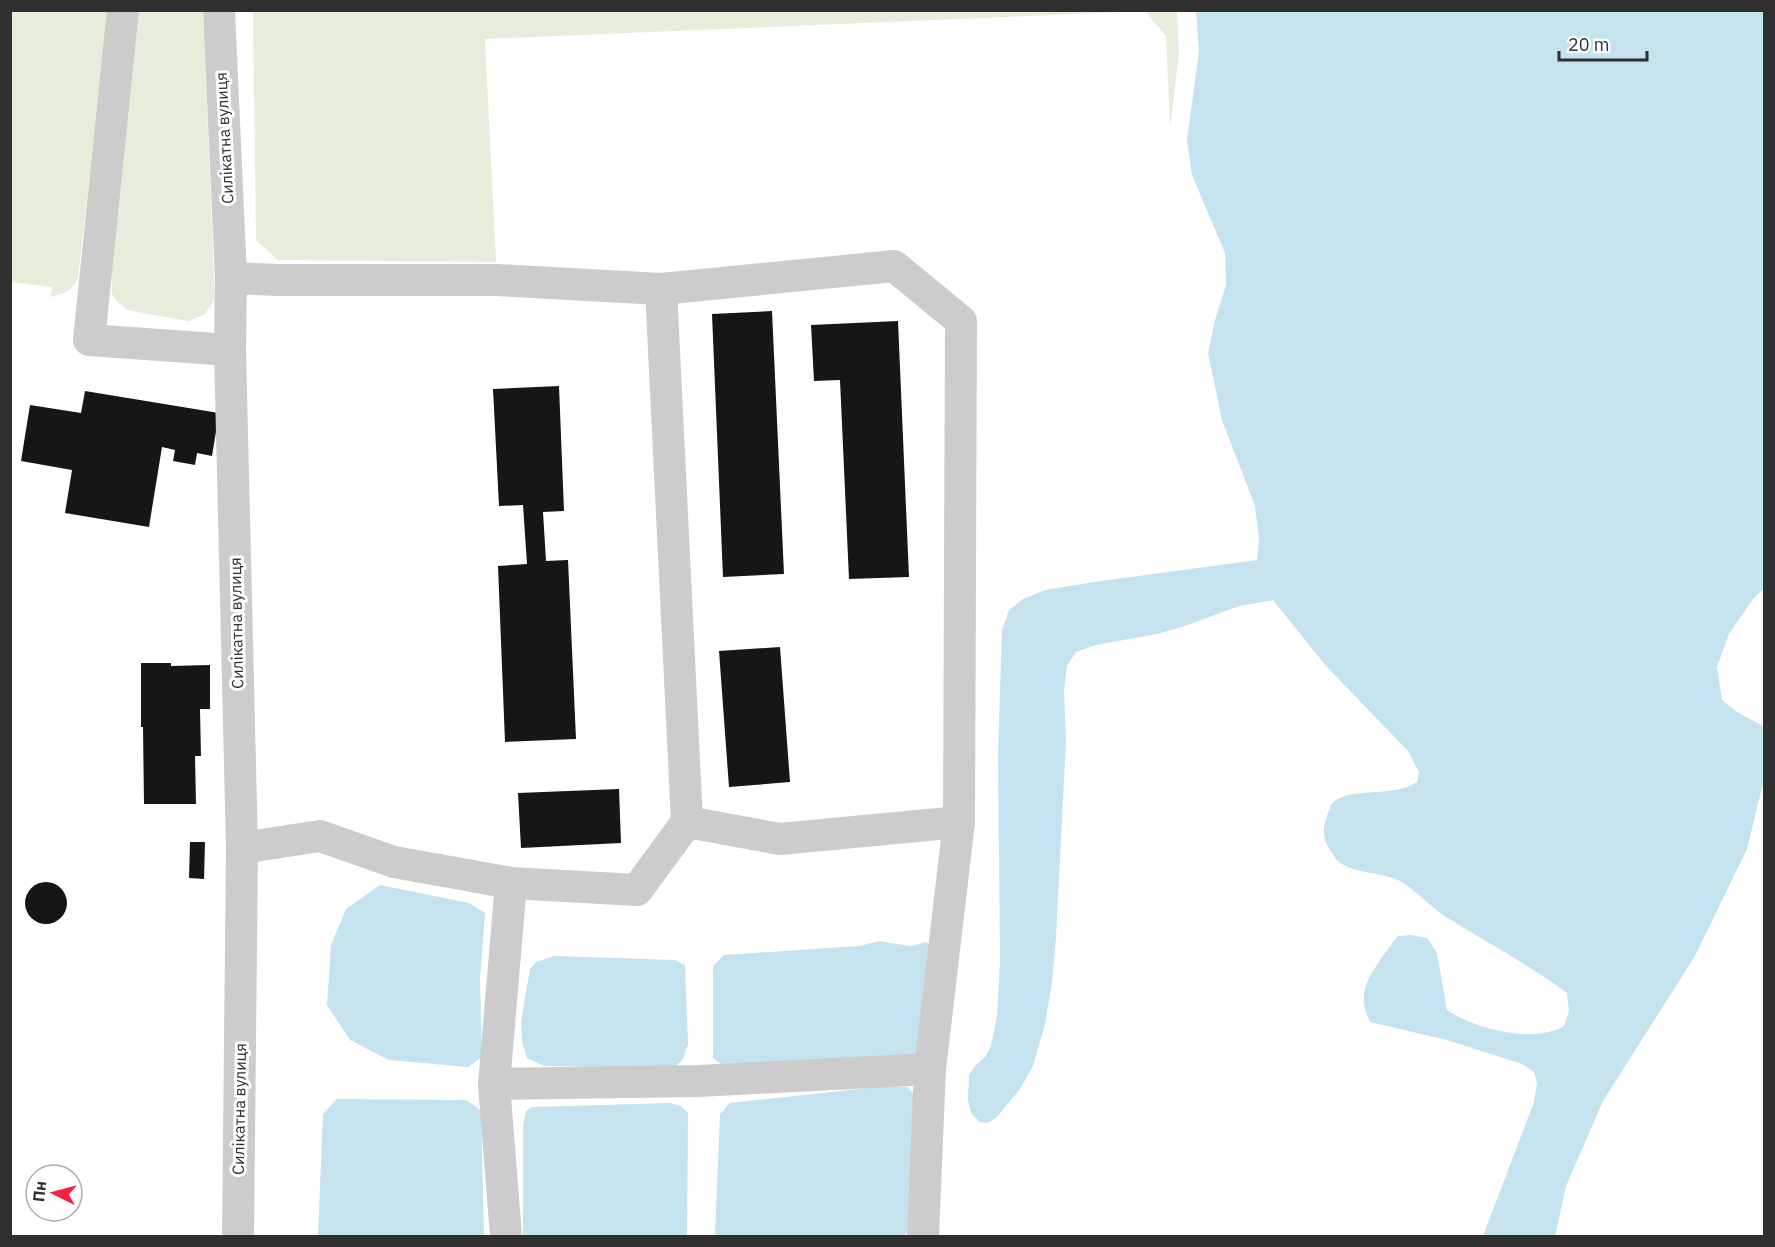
<svg xmlns="http://www.w3.org/2000/svg" width="1775" height="1247" font-family="'IBM Plex Sans',sans-serif">
<style>
.green{fill:#e6eedb}
.water{fill:#c5e2ef}
.building{fill:#161616}
.lines{fill:none;stroke-linecap:round;stroke-linejoin:round}
.minor{stroke:#ccc;stroke-width:32}
.labels{text-anchor:middle;dominant-baseline:central;stroke-width:6;stroke-linejoin:round;paint-order:stroke}
.street-label{font-size:16px;fill:#2f2f2f;stroke:#fff}
</style>
<rect width="100%" height="100%" fill="#fff"/>
<g class="green">
<path d="M1177,10l2,44 -9,73 -4,-91 -21,-25 -660,28 11,223 -218,-2 -22,-20 -3,-229z"/>
<path d="M11,11h97l-30,268c-7,12 -14,15 -28,18l2,-10 -41,-5z"/>
<path d="M139,11h64l12,288 -10,15 -16,7 -62,-11 -10,-9 -5,-7v-24z"/>
</g>
<g class="water">
<path d="M1196,11h568v577l-11,11 -24,35 -12,33 5,33 15,12 26,14 1,4v49l-17,70 -52,107 -92,145 -37,85 -11,50h-72l51,-134 3,-19 -3,-11 -12,-8 -75,-24 -77,-18c-4,-9 -7,-18 -6,-28 1,-16 24,-45 34,-58l13,-1 16,3 10,15 10,57c28,19 86,34 117,16l5,-15 -2,-18c-39,-29 -83,-52 -124,-78 -14,-10 -29,-26 -43,-34 -19,-10 -43,-6 -61,-19 -3,-2 -5,-7 -8,-10 -9,-15 -9,-23 -3,-39 0,0 3,-8 3,-8 15,-20 62,-6 86,-23l2,-10 -11,-21 -81,-84 -54,-67 -34,6 -54,20 -28,8 -61,11 -20,7 -9,14 -3,24 2,51 -10,196 -4,46 -7,41 -12,42 -13,23 -24,29 -9,5 -7,-1 -9,-9 -3,-13 1,-25 6,-9 11,-10 5,-11 6,-28 3,-57 -2,-207 4,-123 7,-20 14,-11 22,-9 49,-8 163,-22 2,-22 -4,-32 -33,-86 -14,-67 7,-33 11,-35 -1,-32 -33,-78 -5,-35 12,-89z"/>
<path d="M380,885l89,18 16,10 -5,66 2,78 -14,10 -79,-7 -39,-20 -23,-35 4,-60 15,-36z"/>
<path d="M879,941l31,5 16,-4 8,5 -14,104 -8,10 -187,6 -12,-9v-92l11,-11 136,-9z"/>
<path d="M554,956l121,4 10,5 3,79 -5,15 -9,9 -130,-2 -17,-8 -5,-17 -1,-19 9,-53 6,-7z"/>
<path d="M877,1087h31l11,14 -7,120 -7,15h-190l5,-122 10,-11z"/>
<path d="M337,1099l129,1 15,10 3,126h-166l5,-122z"/>
<path d="M670,1103l11,3 7,7 -1,123h-164v-110l3,-15 6,-4z"/>
</g>
<g class="building">
<path d="M772,311l12,263 -61,3 -11,-263z"/>
<path d="M898,321l11,256 -60,2 -9,-199 -26,1 -3,-56z"/>
<path d="M559,386l5,125 -21,1 3,49 22,-1 8,179 -71,3 -7,-176 29,-2 -4,-59 -24,1 -6,-117z"/>
<path d="M85,391l134,22 -7,43 -15,-3 -2,12 -22,-4 2,-11 -13,-3 -13,80 -84,-14 7,-43 -51,-9 9,-56 51,8z"/>
<path d="M780,647l10,135 -61,5 -10,-136z"/>
<path d="M141,663h30v3l39,-1v44h-10l1,47h-6l1,48h-52l-1,-77h-2z"/>
<path d="M619,789l2,54 -100,5 -3,-55z"/>
<path d="M190,842h15l-1,37 -15,-1z"/>
<circle cx="46" cy="903" r="21"/>
</g>
<g class="lines">
<g class="minor">
<path d="M123,10l-34,330 141,10"/>
<path d="M219,10l12,268 -1,72 12,498 -4,388"/>
<path d="M231,278l47,2h219l164,9 233,-23 67,55 -2,501 -29,247 -7,167"/>
<path d="M661,289l26,533"/>
<path d="M242,848l78,-12 74,26 117,21 126,7 50,-68 93,17 179,-17"/>
<path d="M494,1084l204,-3 232,-12"/>
<path d="M506,1236l-12,-152 17,-201"/>
</g>
</g>
<g class="labels">
<g class="street-label">
<text transform="translate(224 138) rotate(-93)">Силікатна вулиця</text>
<text transform="translate(236 623) rotate(-91)">Силікатна вулиця</text>
<text transform="translate(239 1109) rotate(-89)">Силікатна вулиця</text>
</g>
</g>
<rect width="1775" height="1247" fill="none" stroke="#2f2f2f" stroke-width="24"/>
<g transform="translate(54 1193) rotate(276)"><circle r="28" fill="#ffffff" stroke="#acacac" stroke-width="1.5"/>
<path d="M0-4.5L10 22L0 15L-10 22Z" fill="#f7203e"/>
<text y="-9" font-size="16" font-weight="bold" text-anchor="middle" fill="#2f2f2f">Пн</text>
</g>
<path d="M1559 51v9h88v-9" fill="none" stroke="#2f2f2f" stroke-width="3"/>
<text x="1568" y="51" font-size="18" fill="#2f2f2f" stroke="#ffffff" stroke-width="4.5" paint-order="stroke">20 m</text>
</svg>
